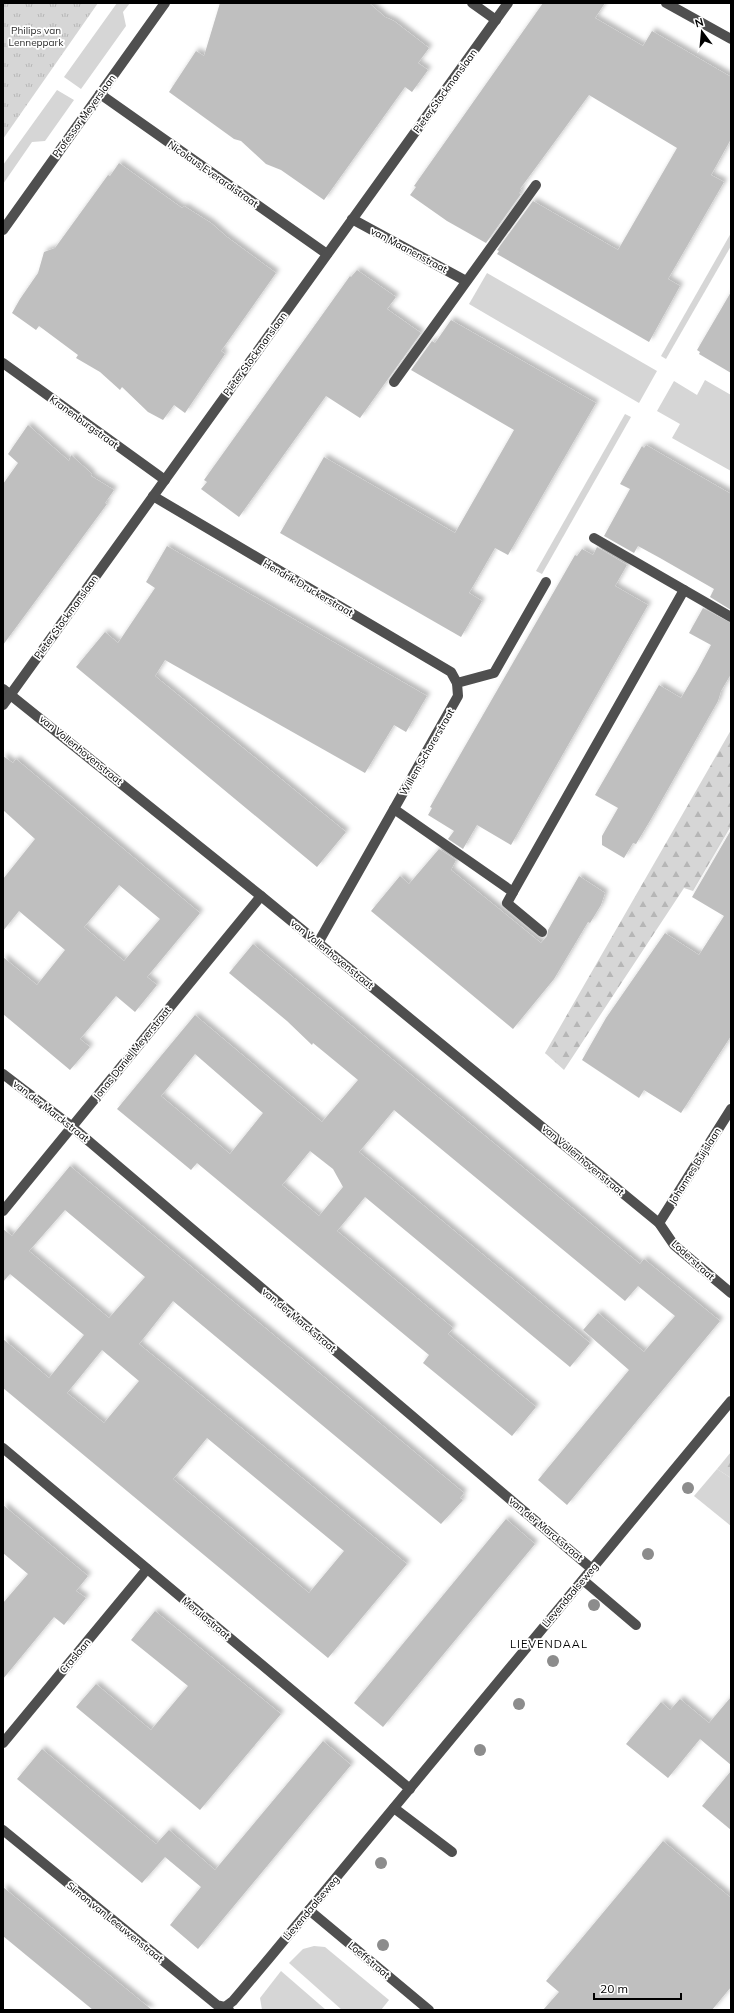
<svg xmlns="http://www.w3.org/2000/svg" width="734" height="2013" font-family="Mulish,sans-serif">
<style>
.grass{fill:#d6d6d6}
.forest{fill:url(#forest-firs)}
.park{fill:url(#park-tufts)}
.building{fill:#bfbfbf;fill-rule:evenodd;filter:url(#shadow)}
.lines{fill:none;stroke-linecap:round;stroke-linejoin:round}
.minor{stroke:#4f4f4f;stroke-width:10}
.tree{fill:#8c8c8c}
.labels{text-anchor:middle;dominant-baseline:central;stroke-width:3.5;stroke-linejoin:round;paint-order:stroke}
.park-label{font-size:10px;fill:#2d2d2d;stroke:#fff}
.street-label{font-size:10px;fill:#000;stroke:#fff}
.neighbourhood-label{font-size:11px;letter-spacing:1px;fill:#000;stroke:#fff}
</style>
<defs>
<pattern id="forest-firs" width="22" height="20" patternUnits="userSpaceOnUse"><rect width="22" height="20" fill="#d6d6d6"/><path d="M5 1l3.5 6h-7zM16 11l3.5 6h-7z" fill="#b6b6b6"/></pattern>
<pattern id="park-tufts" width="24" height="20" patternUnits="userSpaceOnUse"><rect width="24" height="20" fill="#d6d6d6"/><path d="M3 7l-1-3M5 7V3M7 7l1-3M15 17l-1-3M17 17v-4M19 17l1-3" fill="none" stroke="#b6b6b6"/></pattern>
<filter id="shadow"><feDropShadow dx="3.5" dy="-3.5" stdDeviation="2" flood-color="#0004"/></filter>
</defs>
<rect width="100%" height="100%" fill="#fff"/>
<g class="grass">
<path d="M117,3h13l-7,9 3,14 -45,63 -17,-12z"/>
<path d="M57,90l17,10 -29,41 -13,1 -29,42v-19z"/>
<path d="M731,233v13l-65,113 -5,-3z"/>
<path d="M487,273l170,98 -18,32 -170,-99z"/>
<path d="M705,380l26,15v76l-59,-33 8,-14 -23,-13 17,-30 23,14z"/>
<path d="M625,414l6,3 -89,157 -6,-3z"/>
<path d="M717,1469l14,9v48l-37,-30z"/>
<path d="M314,1946l11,1 64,53 -8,10h-39l-53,-47 14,-14z"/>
<path d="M281,1971l45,39h-64l-2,-12z"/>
</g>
<g class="forest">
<path d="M731,730v96l-38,65 -9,-3 -120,182 -19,-17z"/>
<path d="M731,1452v26l-14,-9z"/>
</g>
<path class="park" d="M3,3h95l-95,136z"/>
<g class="building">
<path d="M220,3h149l16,14 9,4 35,27 -11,15 10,7 -16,22 -7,-5 -81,113 -43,-30 -15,-6 -25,-23 -7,-2 -65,-47 27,-41 8,5z"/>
<path d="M543,3h62l-10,15 48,28 9,-15 79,46v62l-20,36 13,7 -56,97 12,7 -31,56 -152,-88 2,-3 -2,-1 36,-49 85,49 59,-102 -88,-53 -69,94 2,1 -3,3 2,1 -35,49 -39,-22 -37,-26 6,-8 -2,-1z"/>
<path d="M119,163l63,45 2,-2 27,17 16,14 49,36 -55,78 4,3 -40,59 -11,-8 -11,15 -15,-8 -26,-25 -2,3 -20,-18 -24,-14 2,-3 -39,-29 -3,4 -24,-17 8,-14 18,-26 6,-21 11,-4 53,-73 2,1z"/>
<path d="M357,270l39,27 -9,12 34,24 -61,85 -34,-22 -87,121 -38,-28 6,-7 -3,-2 146,-204 1,1z"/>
<path d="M731,292v81l-32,-19 1,-2 -3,-2z"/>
<path d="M451,320l145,83 -88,152 -13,-7 -26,45 13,8 -21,36 -181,-104 44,-76 131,76 59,-103 -103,-60 21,-29 3,2z"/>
<path d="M28,425l41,36 2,-6 21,19 -1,2 23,14 -9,13 2,1 -104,141v-161l15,-21 -10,-9z"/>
<path d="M646,445l85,49v116l-21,-13 4,-8 -54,-31 -22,-12 -4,7 -30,-17 26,-47 -10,-5 22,-38 2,2z"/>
<path d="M167,546l260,150 -21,36 -12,-7 -29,48 -200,-113 -10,16 191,156 -29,35 -241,-200 29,-35 13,11 37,-55 -9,-6z"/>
<path d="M597,547l30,18 -12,21 33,19 -137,240 -34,-20 -14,24 -15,-10 6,-8 -26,-16 4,-7 -2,-1 145,-252 2,1 5,-7 11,6z"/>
<path d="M703,608l28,15v51l-10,17 -3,10 -67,118 -15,25 -3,-1 -9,15 -22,-13v-9l16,-28 -23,-13 64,-110 22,13 16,-27 14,-26 -22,-12z"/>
<path d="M3,756l10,7 3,-4 184,154 -53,64 10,8 -22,27 -19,-16 -36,43 10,8 -20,23 -67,-56v-57l34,28 28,-35 -46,-39 -16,20v-52l32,-40 -32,-29zM119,885l41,34 -36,42 -40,-34z"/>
<path d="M731,830v206l-50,77 -37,-23 -5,8 -57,-38 24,-42 59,-85 34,22 25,-39 -32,-19z"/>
<path d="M439,849l17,11 -5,10 90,73 6,-7 1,-6 31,-54 26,17 -4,12 -11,18 -2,-1 -34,57 -41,50 -142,-118 29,-35 9,8z"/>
<path d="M253,944l387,320 4,-5 76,62 -153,184 -29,-25 91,-110 -46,-40 15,-17 46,39 31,-36 -37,-30 -13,15 -231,-191 -35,42 231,191 -20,24 -205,-170 -28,34 116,97 -5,6 88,73 -24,29 -89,-73 6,-8 -232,-192 -6,7 -74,-61 78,-94 127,107 36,-42 -45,-37 -1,2 -25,-24 -58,-48zM195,1054l68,59 -33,41 -69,-58zM310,1151l23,18 10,18 -24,29 -37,-31z"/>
<path d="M70,1166l394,327 -4,5 3,2 -22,24 -268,-223 -34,43 268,220 -79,94 -325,-270v-49l46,39 35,-43 -74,-61 -7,8v-53l9,7zM65,1210l80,67 -36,41 -80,-67zM102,1350l37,31 -35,42 -37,-30zM207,1438l137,113 -35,42 -136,-114z"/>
<path d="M3,1505l85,71 -12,15 10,7 -22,27 -10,-8 -51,62v-76l25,-29 -25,-21z"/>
<path d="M506,1519l29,25 -152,183 -29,-24z"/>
<path d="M155,1611l126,103 -81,96 -124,-103 20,-23 55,46 37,-44 -57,-46z"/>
<path d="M731,1697v68l-31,-26 -32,39 -42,-34 35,-42 9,8 10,-11 29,24z"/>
<path d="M323,1741l28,24 -153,184 -28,-24 31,-38 -36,-30 -23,26 -125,-104 25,-30 114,95 13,-14 46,40z"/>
<path d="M731,1771v59l-29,-24z"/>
<path d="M663,1841l68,57v89l-19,23h-169l16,-18 -13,-11z"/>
<path d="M3,1887l83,69 66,54h-59l-67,-55 -23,-19z"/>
</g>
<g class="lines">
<g class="minor">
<path d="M472,3l24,17"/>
<path d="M666,3l65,36"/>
<path d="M100,94l227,160"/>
<path d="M352,219l114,62"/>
<path d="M3,230l162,-227"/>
<path d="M3,363l162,117"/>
<path d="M394,382l142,-197"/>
<path d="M153,496l298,176 6,11"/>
<path d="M594,538l137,79"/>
<path d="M3,689l258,207 398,327 15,22 57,48"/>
<path d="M3,705l505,-702"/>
<path d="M394,809l119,83 -6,11 35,29"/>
<path d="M513,892l171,-302"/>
<path d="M318,943l140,-247 -1,-13 37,-10 52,-91"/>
<path d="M3,1074l68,52 521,443"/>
<path d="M3,1211l258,-315"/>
<path d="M659,1223l72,-114"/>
<path d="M3,1448l407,341"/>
<path d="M583,1580l53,45"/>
<path d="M3,1743l144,-174"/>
<path d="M394,1808l58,44"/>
<path d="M3,1830l214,175 8,2 4,3"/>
<path d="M309,1910l120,100"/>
<path d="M225,2007l8,-6 38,-45 460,-555"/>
</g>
</g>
<g class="tree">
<circle cx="688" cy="1488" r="6"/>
<circle cx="648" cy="1554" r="6"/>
<circle cx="594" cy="1605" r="6"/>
<circle cx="553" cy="1661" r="6"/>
<circle cx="519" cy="1704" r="6"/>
<circle cx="480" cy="1750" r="6"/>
<circle cx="381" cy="1863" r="6"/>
<circle cx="383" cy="1945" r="6"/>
</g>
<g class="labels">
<g class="park-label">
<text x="36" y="30">Philips van<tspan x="36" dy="12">Lenneppark</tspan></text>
</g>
<g class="street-label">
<text transform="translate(445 91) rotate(-54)">Pieter Stockmanslaan</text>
<text transform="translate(84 116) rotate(-54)">Professor Meyerslaan</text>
<text transform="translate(213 174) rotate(35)">Nicolaus Everardistraat</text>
<text transform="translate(409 250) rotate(28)">van Maanenstraat</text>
<text transform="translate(255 354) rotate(-54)">Pieter Stockmanslaan</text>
<text transform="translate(84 422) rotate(36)">Kranenburgstraat</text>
<text transform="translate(308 588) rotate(30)">Hendrik Druckerstraat</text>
<text transform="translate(66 617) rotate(-54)">Pieter Stockmanslaan</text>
<text transform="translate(81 750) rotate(39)">van Vollenhovenstraat</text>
<text transform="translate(427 752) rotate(-60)">Willem Schorerstraat</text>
<text transform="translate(332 954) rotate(39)">van Vollenhovenstraat</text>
<text transform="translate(132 1053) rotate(-51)">Jonas Daniël Meyerstraat</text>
<text transform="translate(51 1111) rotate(38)">van der Marckstraat</text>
<text transform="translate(583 1160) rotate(40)">van Vollenhovenstraat</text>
<text transform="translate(695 1166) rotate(-58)">Johannes Buijslaan</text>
<text transform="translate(693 1260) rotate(42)">Loderstraat</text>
<text transform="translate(299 1320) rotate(40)">van der Marckstraat</text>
<text transform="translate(546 1529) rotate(40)">van der Marckstraat</text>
<text transform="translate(570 1595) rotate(-50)">Lievendaalseweg</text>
<text transform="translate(206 1618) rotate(40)">Merulastraat</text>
<text transform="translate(75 1656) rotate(-50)">Craslaan</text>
<text transform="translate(311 1908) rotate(-50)">Lievendaalseweg</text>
<text transform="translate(115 1922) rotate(39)">Simon van Leeuwenstraat</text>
<text transform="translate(369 1960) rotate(40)">Loeffstraat</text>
</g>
<g class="neighbourhood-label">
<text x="549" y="1644">LIEVENDAAL</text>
</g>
</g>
<rect width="734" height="2013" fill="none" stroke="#000000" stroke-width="8"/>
<g transform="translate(702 32) rotate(344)" stroke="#ffffff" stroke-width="3" paint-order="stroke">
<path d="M0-3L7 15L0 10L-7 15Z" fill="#000000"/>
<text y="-6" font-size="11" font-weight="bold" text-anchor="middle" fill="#000000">N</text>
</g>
<path d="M594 1993v6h87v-6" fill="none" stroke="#000000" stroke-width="2"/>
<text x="600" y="1993" font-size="12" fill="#000000" stroke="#ffffff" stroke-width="3" paint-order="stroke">20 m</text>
</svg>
